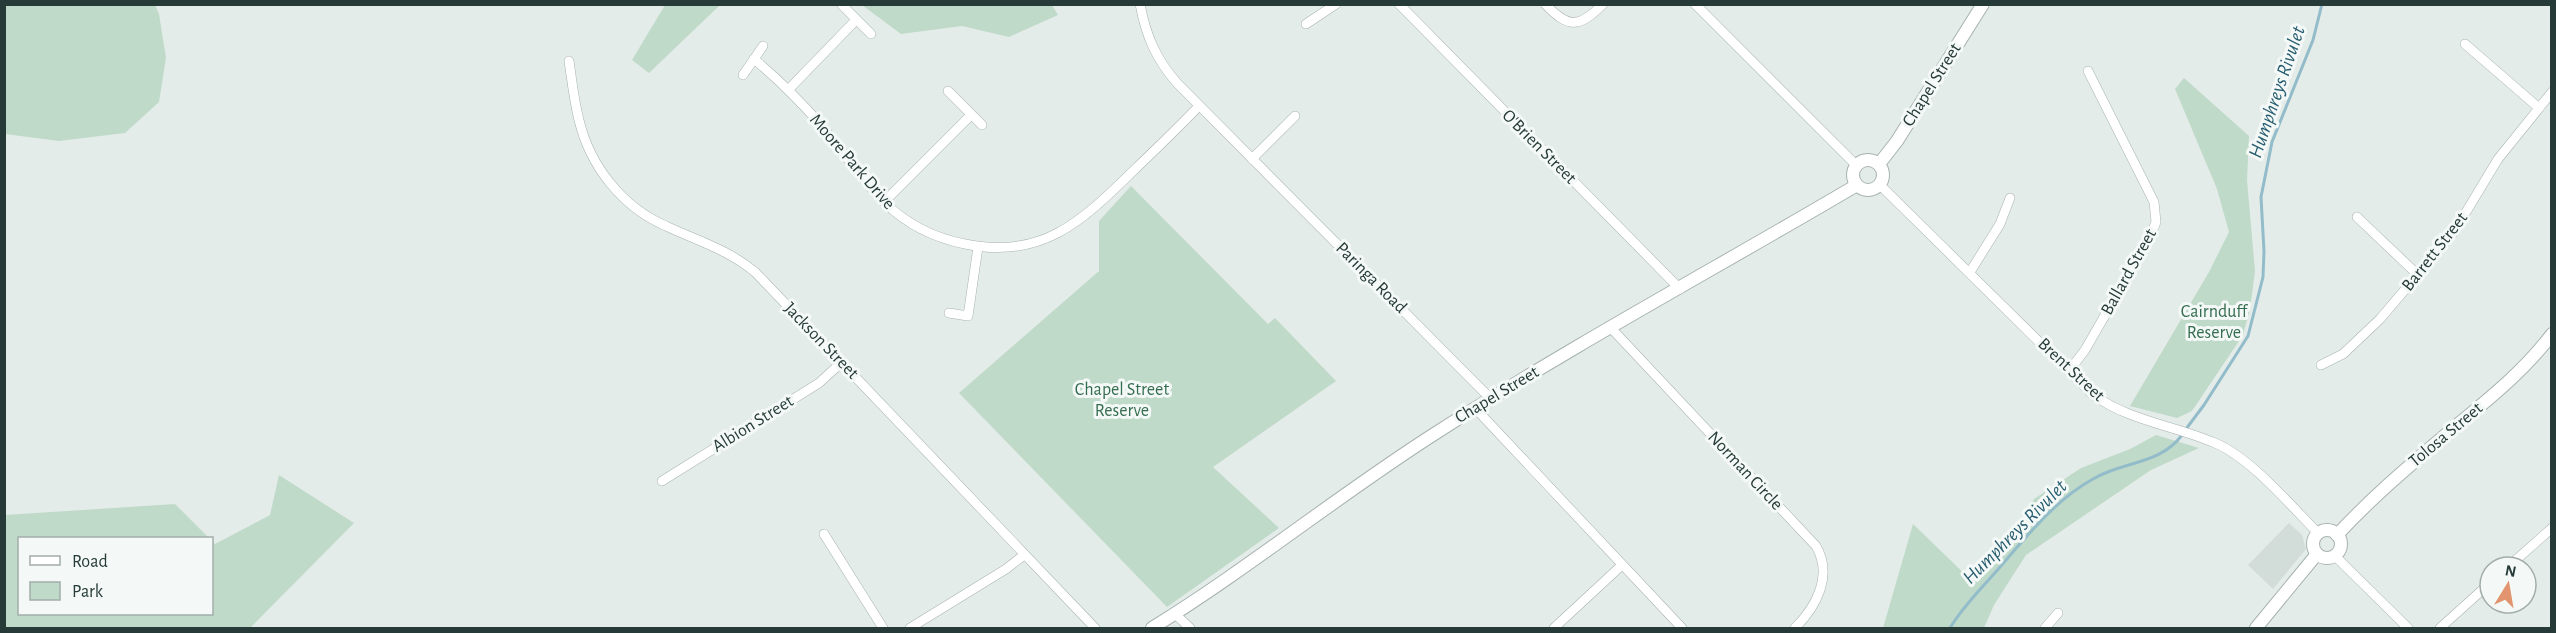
<svg xmlns="http://www.w3.org/2000/svg" width="2556" height="633" font-family="'Alegreya Sans',sans-serif">
<style>
.built{fill:#d2dcd8}
.green{fill:#c0dac9}
.lines{fill:none;stroke-linecap:round;stroke-linejoin:round}
.stream{stroke:#93bcca;stroke-width:3}
.minor-casing{stroke:#a7b3b0;stroke-width:10}
.tertiary-casing{stroke:#a7b3b0;stroke-width:14}
.minor{stroke:#fff;stroke-width:9}
.tertiary{stroke:#fff;stroke-width:12}
.labels{text-anchor:middle;dominant-baseline:central;stroke-width:6;stroke-linejoin:round;paint-order:stroke}
.street-label{font-size:18px;fill:#263b38;stroke:#f4f9f7}
.park-label{font-size:18px;fill:#356d50;stroke:#f4f9f7}
.water-label{font-size:20px;font-style:italic;fill:#275d70;stroke:#f4f9f7}
</style>
<rect width="100%" height="100%" fill="#e4ece9"/>
<path class="built" d="M2289,523l13,12 4,14 -33,40 -25,-24z"/>
<g class="green">
<path d="M5,4l150,1 4,9 7,44 -7,44 -34,31 -66,8 -54,-7z"/>
<path d="M665,5h55l-71,68 -17,-13z"/>
<path d="M862,5h190l6,10 -49,22 -47,-11 -61,8z"/>
<path d="M2184,78l65,58 -2,44 8,91 -5,38 -7,26 -51,76 -15,7 -47,-12 79,-134 20,-40 -12,-43 -42,-100z"/>
<path d="M1131,186l137,138 7,-6 61,63 -123,86 66,61 -112,79 -208,-214 140,-122v-50z"/>
<path d="M2156,435l43,13 -48,22 -125,85 -32,50 -10,23h-101l30,-104 61,59 43,-52 17,-32 47,-31 49,-19z"/>
<path d="M279,475l75,48 -104,105h-245v-113l170,-11 34,34h-189v76h192v-73l3,3 55,-29z"/>
</g>
<g class="lines">
<g class="stream">
<path d="M2186,429l18,-24 44,-69 15,-59 1,-26 -3,-54 11,-55 41,-102 9,-36"/>
<path d="M1950,628c12,-20 27,-35 43,-53 30,-34 60,-74 100,-96 30,-18 67,-14 89,-44"/>
</g>
<g class="minor-casing">
<g id="minor">
<path d="M1140,4c6,32 16,55 37,79l313,315"/>
<path d="M1399,4l281,285"/>
<path d="M1545,4c24,25 34,24 58,0"/>
<path d="M1695,4l162,162"/>
<path d="M842,5l29,29"/>
<path d="M1306,24l30,-20"/>
<path d="M2465,44l74,64"/>
<path d="M754,59c25,21 47,43 68,67 21,26 40,54 63,77 23,22 49,35 80,41 76,16 116,-22 166,-71 23,-22 46,-44 68,-67"/>
<path d="M569,61c3,20 5,40 10,59 11,46 43,87 87,106 32,15 61,23 89,46l340,356"/>
<path d="M743,75l20,-29"/>
<path d="M789,89l67,-69"/>
<path d="M948,91l34,34"/>
<path d="M1252,159l43,-43"/>
<path d="M1880,185l212,209c37,27 81,31 123,49 36,15 75,62 103,90"/>
<path d="M884,202l87,-87"/>
<path d="M2357,217l61,58"/>
<path d="M1970,272l30,-48 10,-26"/>
<path d="M949,313l19,3 10,-69"/>
<path d="M1611,328l205,218c17,29 1,60 -21,82"/>
<path d="M2321,365l22,-11 37,-35 74,-87 44,-73 54,-67"/>
<path d="M2069,371l16,-21 65,-113 6,-15 -2,-20 -66,-131"/>
<path d="M1475,408l207,220"/>
<path d="M662,481l157,-98 23,-21"/>
<path d="M824,534l59,94"/>
<path d="M2335,556l73,72"/>
<path d="M2508,567l44,-39"/>
<path d="M1175,614l15,14"/>
<path d="M910,628l96,-59 18,-14"/>
<path d="M1554,628l68,-63"/>
<path d="M2045,628l13,-15"/>
<path d="M2440,628l50,-45"/>
</g>
</g>
<g class="tertiary-casing">
<g id="tertiary">
<circle cx="1868" cy="175" r="15"/>
<path d="M1879,164l18,-23 86,-137"/>
<circle cx="2327" cy="544" r="14"/>
<path d="M2337,535c37,-40 78,-74 119,-109 35,-29 69,-56 96,-92"/>
<path d="M1152,628c99,-61 189,-135 287,-197 136,-87 279,-164 418,-246"/>
<path d="M2256,628l61,-74"/>
</g>
</g>
<use href="#minor" class="minor"/>
<use href="#tertiary" class="tertiary"/>
</g>
<g class="labels">
<g class="street-label">
<text transform="translate(1932 85) rotate(-58)">Chapel Street</text>
<text transform="translate(1539 147) rotate(45)">O'Brien Street</text>
<text transform="translate(852 162) rotate(49)">Moore Park Drive</text>
<text transform="translate(2435 252) rotate(-52)">Barrett Street</text>
<text transform="translate(2129 272) rotate(-61)">Ballard Street</text>
<text transform="translate(1371 278) rotate(45)">Paringa Road</text>
<text transform="translate(821 341) rotate(46)">Jackson Street</text>
<text transform="translate(2071 370) rotate(43)">Brent Street</text>
<text transform="translate(1497 395) rotate(-31)">Chapel Street</text>
<text transform="translate(753 424) rotate(-32)">Albion Street</text>
<text transform="translate(2446 435) rotate(-40)">Tolosa Street</text>
<text transform="translate(1745 471) rotate(47)">Norman Circle</text>
</g>
<g class="park-label">
<text x="2214" y="312">Cairnduff<tspan x="2214" dy="21">Reserve</tspan></text>
<text x="1122" y="390">Chapel Street<tspan x="1122" dy="21">Reserve</tspan></text>
</g>
<g class="water-label">
<text transform="translate(2277 92) rotate(-71)">Humphreys Rivulet</text>
<text transform="translate(2015 532) rotate(-45)">Humphreys Rivulet</text>
</g>
</g>
<rect width="2556" height="633" fill="none" stroke="#263b38" stroke-width="12"/>
<rect x="18" y="537" width="195" height="78" fill="#f4f9f7" stroke="#a2adab" stroke-width="1.5"/>
<rect x="30" y="556" width="30" height="9" fill="#ffffff" stroke="#a2adab" stroke-width="1.5"/>
<text x="72" y="567" font-size="18" fill="#263b38">Road</text>
<rect x="30" y="582" width="30" height="18" fill="#c0dac9" stroke="#a2adab" stroke-width="1.5"/>
<text x="72" y="597" font-size="18" fill="#263b38">Park</text>
<g transform="translate(2508 585) rotate(11)"><circle r="28" fill="#f4f9f7" stroke="#a2adab" stroke-width="1.5"/>
<path d="M0-4.5L10 22L0 15L-10 22Z" fill="#e1946d"/>
<text y="-9" font-size="16" font-weight="bold" text-anchor="middle" fill="#263b38">N</text>
</g>
</svg>
